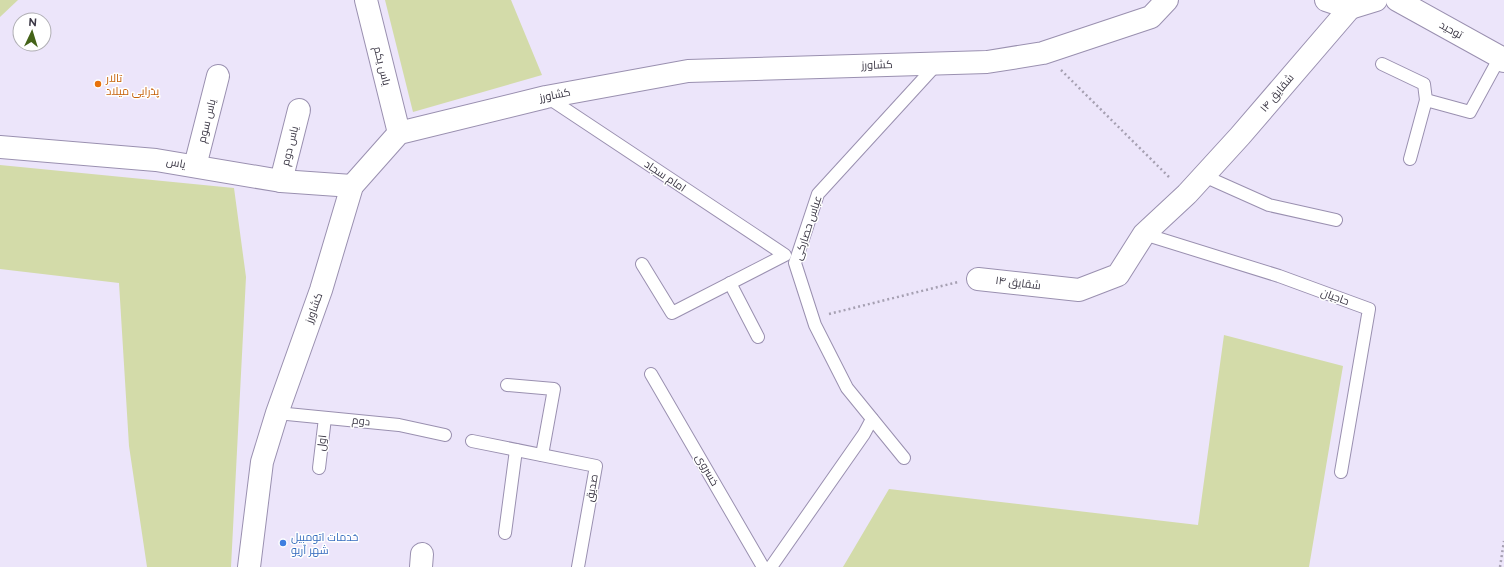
<svg xmlns="http://www.w3.org/2000/svg" width="1504" height="567" font-family="Raleway,Cairo,sans-serif">
<style>
.green{fill:#d3dba9}
.lines{fill:none;stroke-linecap:round;stroke-linejoin:round}
.lane-casing{stroke:#9a90b0;stroke-width:14}
.street-casing{stroke:#9a90b0;stroke-width:24}
.secondary-casing{stroke:#9a90b0;stroke-width:24}
.path{stroke:#a6a0b2;stroke-width:2.5;stroke-dasharray:2 3;stroke-linecap:butt}
.lane{stroke:#fff;stroke-width:12}
.street{stroke:#fff;stroke-width:22}
.secondary{stroke:#fff;stroke-width:22}
.food-dot{fill:#e8710a;stroke:#fff;stroke-width:1.5}
.shop-dot{fill:#3f7fe0;stroke:#fff;stroke-width:1.5}
.labels{text-anchor:middle;dominant-baseline:central;stroke-width:3;stroke-linejoin:round;paint-order:stroke}
.street-label{font-size:11px;fill:#3a3644;stroke:#fff}
.food-label{font-size:11px;fill:#c56008;stroke:#fff;text-anchor:start}
.shop-label{font-size:11px;fill:#366cbe;stroke:#fff;text-anchor:start}
</style>
<rect width="100%" height="100%" fill="#ece5fa"/>
<g class="green">
<path d="M0,0h18l-18,17z"/>
<path d="M385,0h126l31,75 -129,37z"/>
<path d="M0,165l234,23 12,89 -15,290h-84l-18,-121 -10,-163 -119,-14z"/>
<path d="M1224,335l119,31 -34,201h-466l46,-78 309,36z"/>
</g>
<g class="lines">
<g class="lane-casing">
<g id="lane">
<path d="M1382,64l42,20 2,16"/>
<path d="M547,97l238,158 -113,58 -30,-49"/>
<path d="M1410,159l16,-59 44,12 32,-59"/>
<path d="M1204,176l65,29 67,15"/>
<path d="M1144,234l135,42 90,33 -28,163"/>
<path d="M730,283l28,54"/>
<path d="M651,374l112,193"/>
<path d="M507,385l47,4 -12,66"/>
<path d="M277,413l122,12 46,10"/>
<path d="M472,441l124,25 -18,101"/>
<path d="M904,458l-57,-70 -32,-63 -20,-62 23,-69 119,-130"/>
<path d="M319,468l6,-50"/>
<path d="M505,533l11,-83"/>
<path d="M771,567l93,-133 8,-15"/>
</g>
</g>
<g class="street-casing">
<g id="street">
<path d="M366,0l33,133"/>
<path d="M0,147l156,13 125,21 71,5"/>
<path d="M195,166l23,-90"/>
<path d="M281,181l18,-71"/>
<path d="M978,279l101,11 39,-15 26,-41 43,-40 53,-58 110,-128"/>
<path d="M421,567l1,-13"/>
</g>
</g>
<g class="secondary-casing">
<g id="secondary">
<path d="M1326,0l24,8 26,-8"/>
<path d="M1397,0l103,57 4,4"/>
<path d="M249,567l13,-105 15,-49 44,-123 31,-104 47,-53 147,-36 142,-26 299,-9 56,-9 108,-36 16,-17"/>
</g>
</g>
<g class="path">
<path d="M1061,70l110,109"/>
<path d="M829,314l129,-32"/>
<path d="M1500,567l4,-26"/>
</g>
<use href="#lane" class="lane"/>
<use href="#street" class="street"/>
<use href="#secondary" class="secondary"/>
</g>
<circle class="food-dot" cx="98" cy="84" r="4"/>
<circle class="shop-dot" cx="283" cy="543" r="4"/>
<g class="labels">
<g class="street-label">
<text transform="translate(1451 30) rotate(29)">توحید</text>
<text transform="translate(877 65) rotate(-2)">کشاورز</text>
<text transform="translate(382 66) rotate(76)">یاس یکم</text>
<text transform="translate(1277 93) rotate(-50)">شقایق ۱۴</text>
<text transform="translate(555 95) rotate(-11)">کشاورز</text>
<text transform="translate(207 121) rotate(-76)">یاس سوم</text>
<text transform="translate(290 146) rotate(-76)">یاس دوم</text>
<text transform="translate(176 163) rotate(10)">یاس</text>
<text transform="translate(665 176) rotate(34)">امام سجاد</text>
<text transform="translate(808 228) rotate(-72)">عباس حصارکی</text>
<text transform="translate(1018 283) rotate(7)">شقایق ۱۴</text>
<text transform="translate(1335 297) rotate(20)">حاجیان</text>
<text transform="translate(314 308) rotate(-70)">کشاورز</text>
<text transform="translate(361 421) rotate(6)">دوم</text>
<text transform="translate(322 443) rotate(-83)">اول</text>
<text transform="translate(707 470) rotate(60)">خسروی</text>
<text transform="translate(592 488) rotate(-80)">صدیق</text>
</g>
<g class="food-label">
<text x="106" y="78">تالار<tspan x="106" dy="13">پذرایی میلاد</tspan></text>
</g>
<g class="shop-label">
<text x="291" y="537">خدمات اتومبیل<tspan x="291" dy="13">شهر آریو</tspan></text>
</g>
</g>
<g transform="translate(32 32) rotate(4)"><circle r="19" fill="#ffffff" stroke="#b0afb4"/>
<path d="M0-3L7 15L0 10L-7 15Z" fill="#446318"/>
<text y="-6" font-size="11" font-weight="bold" text-anchor="middle" fill="#3a3644">N</text>
</g>
</svg>
